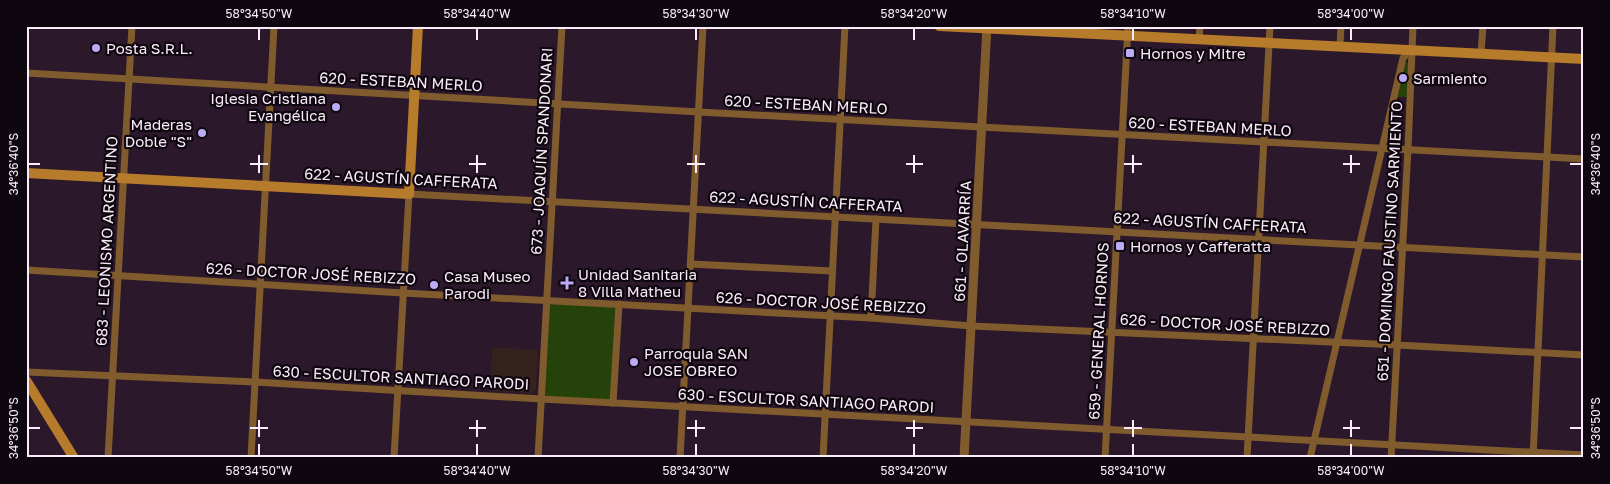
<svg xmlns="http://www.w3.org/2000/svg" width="1610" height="484" font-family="'Golos Text',sans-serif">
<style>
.education{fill:#35221f}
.green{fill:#26420b}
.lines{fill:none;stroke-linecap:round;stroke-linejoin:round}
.minor{stroke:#805b2d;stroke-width:7}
.tertiary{stroke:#805b2d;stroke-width:9}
.secondary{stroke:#b67b2b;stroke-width:10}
.ticks{fill:none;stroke:#faecf8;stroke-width:2}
.poi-dot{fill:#bbaaf6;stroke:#0f070f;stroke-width:2}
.labels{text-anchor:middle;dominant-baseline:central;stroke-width:4.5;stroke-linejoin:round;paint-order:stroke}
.poi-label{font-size:15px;fill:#faecf8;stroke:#0f070f;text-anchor:start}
.street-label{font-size:15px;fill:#faecf8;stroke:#0f070f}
.neatline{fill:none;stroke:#faecf8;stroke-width:2}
.ticks-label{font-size:12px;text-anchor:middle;fill:#faecf8}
</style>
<rect width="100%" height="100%" fill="#2c182b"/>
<path class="education" d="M492,347l46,3 -2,39 -4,4 -42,-2z"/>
<g class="green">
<path d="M1407,62l1,2v33h-11l8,-34z"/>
<path d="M551,304l60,2 4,2 -4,92 -63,-3 -4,-4 5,-86z"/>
</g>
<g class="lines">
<g class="minor">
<path d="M1199,39l1,-13"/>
<path d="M1340,46l1,-20"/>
<path d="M1481,53l2,-27"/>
<path d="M26,73l673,39 885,47"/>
<path d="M691,264l141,7"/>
<path d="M26,270l377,23 468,25 101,8 425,19 187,10"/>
<path d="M871,318l5,-99"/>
<path d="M26,372l229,10 286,17 1043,56"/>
<path d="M613,403l6,-99"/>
<path d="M108,458l24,-432"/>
<path d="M251,458l23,-432"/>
<path d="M394,458l15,-264 1175,63"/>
<path d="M538,458l24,-432"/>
<path d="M680,458l23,-432"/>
<path d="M823,458l22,-432"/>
<path d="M1105,458l23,-432"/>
<path d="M1247,458l23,-432"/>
<path d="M1310,458l93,-400 9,-8"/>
<path d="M1391,458l17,-309 5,-123"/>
<path d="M1533,458l20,-432"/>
</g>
<path class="tertiary" d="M964,458l23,-432"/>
<g class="secondary">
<path d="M939,26l645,33"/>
<path d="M26,173l383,21 9,-168"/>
<path d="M26,380l48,78"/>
</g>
</g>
<path class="ticks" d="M259,28v12M477,28v12M696,28v12M914,28v12M1133,28v12M1351,28v12M259,155v18M477,155v18M696,155v18M914,155v18M1133,155v18M1351,155v18M28,164h12M250,164h18M469,164h17M687,164h18M906,164h17M1124,164h18M1343,164h17M1570,164h12M259,420v17M477,420v17M696,420v17M914,420v17M1133,420v17M1351,420v17M28,428h12M250,428h18M469,428h17M687,428h18M906,428h17M1124,428h18M1343,428h17M1570,428h12M259,444v12M477,444v12M696,444v12M914,444v12M1133,444v12M1351,444v12"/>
<g class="poi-dot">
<circle cx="96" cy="48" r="5"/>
<rect x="1125" y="48" width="10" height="10" rx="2.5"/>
<circle cx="1403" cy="78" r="5"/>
<circle cx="336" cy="107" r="5"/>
<circle cx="202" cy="133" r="5"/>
<rect x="1115" y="241" width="10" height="10" rx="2.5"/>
<path d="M564.5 275.5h5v5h5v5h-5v5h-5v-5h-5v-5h5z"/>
<circle cx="434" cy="285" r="5"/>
<circle cx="634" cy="362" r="5"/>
</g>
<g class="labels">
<g class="poi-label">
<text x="106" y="48">Posta S.R.L.</text>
<text x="1140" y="53">Hornos y Mitre</text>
<text x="1413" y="78">Sarmiento</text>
<text x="326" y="98" text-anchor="end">Iglesia Cristiana<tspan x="326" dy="17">Evangélica</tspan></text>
<text x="192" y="124" text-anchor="end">Maderas<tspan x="192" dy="17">Doble "S"</tspan></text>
<text x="1130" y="246">Hornos y Cafferatta</text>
<text x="578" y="274">Unidad Sanitaria<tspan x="578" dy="17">8 Villa Matheu</tspan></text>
<text x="444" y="276">Casa Museo<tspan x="444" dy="17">Parodi</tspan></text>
<text x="644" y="353">Parroquia SAN<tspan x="644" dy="17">JOSE OBREO</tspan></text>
</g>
<g class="street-label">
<text transform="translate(401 81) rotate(3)">620 - ESTEBAN MERLO</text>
<text transform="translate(806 104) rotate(3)">620 - ESTEBAN MERLO</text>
<text transform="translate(1210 126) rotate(3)">620 - ESTEBAN MERLO</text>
<text transform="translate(541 151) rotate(-87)">673 - JOAQUÍN SPANDONARI</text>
<text transform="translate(401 178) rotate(3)">622 - AGUSTÍN CAFFERATA</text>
<text transform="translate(806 201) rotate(3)">622 - AGUSTÍN CAFFERATA</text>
<text transform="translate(1210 222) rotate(3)">622 - AGUSTÍN CAFFERATA</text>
<text transform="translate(106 241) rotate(-87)">683 - LEONISMO ARGENTINO</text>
<text transform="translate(962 241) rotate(-87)">661 - OLAVARRÍA</text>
<text transform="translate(1389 241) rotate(-87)">651 - DOMINGO FAUSTINO SARMIENTO</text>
<text transform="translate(311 273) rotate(3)">626 - DOCTOR JOSÉ REBIZZO</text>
<text transform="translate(821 302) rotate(3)">626 - DOCTOR JOSÉ REBIZZO</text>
<text transform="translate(1225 324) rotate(3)">626 - DOCTOR JOSÉ REBIZZO</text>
<text transform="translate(1098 331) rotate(-87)">659 - GENERAL HORNOS</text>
<text transform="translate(401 377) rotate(3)">630 - ESCULTOR SANTIAGO PARODI</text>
<text transform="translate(806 400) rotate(3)">630 - ESCULTOR SANTIAGO PARODI</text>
</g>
</g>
<rect width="1610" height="484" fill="none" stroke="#0f070f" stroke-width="55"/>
<rect x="28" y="28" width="1554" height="428" class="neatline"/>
<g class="ticks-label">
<text x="259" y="18">58°34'50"W</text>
<text x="477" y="18">58°34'40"W</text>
<text x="696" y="18">58°34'30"W</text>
<text x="914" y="18">58°34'20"W</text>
<text x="1133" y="18">58°34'10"W</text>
<text x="1351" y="18">58°34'00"W</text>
<text transform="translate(14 164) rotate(-90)" y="4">34°36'40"S</text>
<text transform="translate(1596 164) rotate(-90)" y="4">34°36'40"S</text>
<text transform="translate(14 428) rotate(-90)" y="4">34°36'50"S</text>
<text transform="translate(1596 428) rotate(-90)" y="4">34°36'50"S</text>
<text x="259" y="475">58°34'50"W</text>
<text x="477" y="475">58°34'40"W</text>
<text x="696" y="475">58°34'30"W</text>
<text x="914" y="475">58°34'20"W</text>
<text x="1133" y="475">58°34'10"W</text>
<text x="1351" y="475">58°34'00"W</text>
</g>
</svg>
